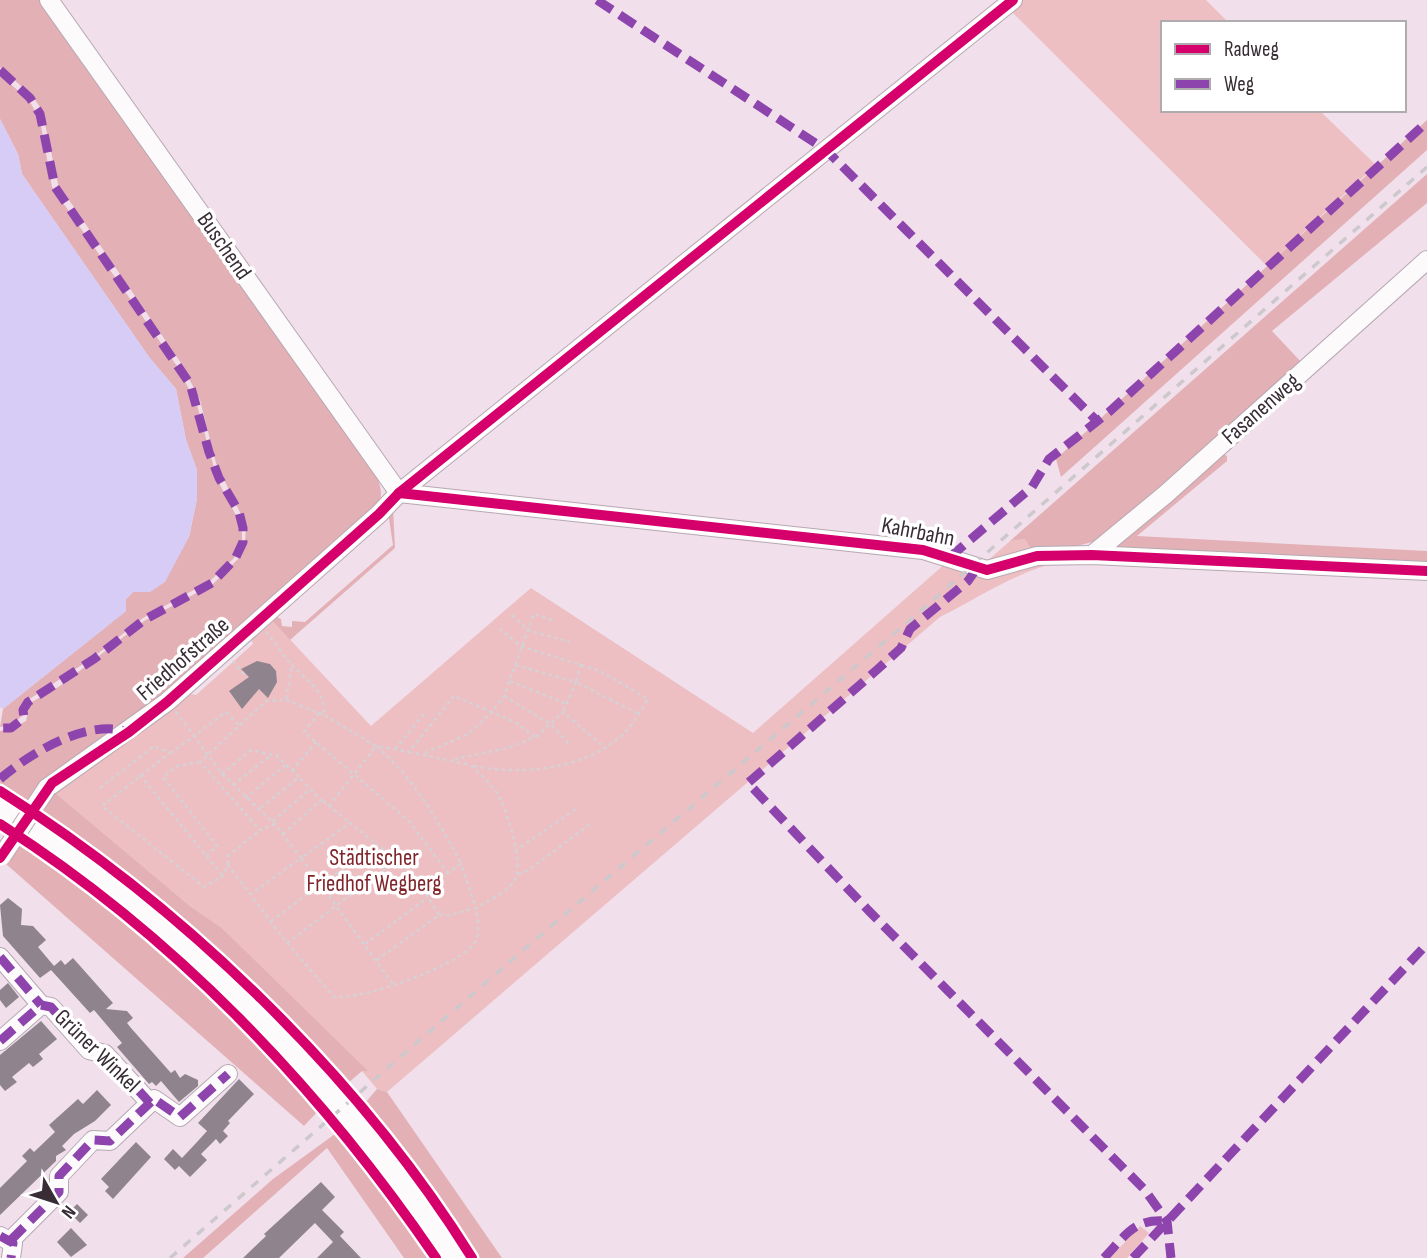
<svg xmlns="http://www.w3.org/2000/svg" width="1427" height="1258" font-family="'Sofia Sans Condensed',sans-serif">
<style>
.green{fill:#edbfc3}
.forest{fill:#e3b0b5}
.water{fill:#d6ccf6}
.building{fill:#8f848e}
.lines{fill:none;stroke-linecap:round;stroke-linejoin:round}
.minor-casing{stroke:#b6a9b2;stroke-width:20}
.major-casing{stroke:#b6a9b2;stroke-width:25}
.path{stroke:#d5d1d4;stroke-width:2.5;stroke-dasharray:3.5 3.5;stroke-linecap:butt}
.minor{stroke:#fdfafc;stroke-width:18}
.major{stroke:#fdfafc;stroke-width:23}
.rail{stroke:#cdc8cc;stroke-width:3.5;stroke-dasharray:9 9;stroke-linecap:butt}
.minor-bridge-casing{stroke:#b6a9b2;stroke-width:20;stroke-linecap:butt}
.minor-bridge{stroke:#fdfafc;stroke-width:18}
.quiet{stroke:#8e44ad;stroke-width:9;stroke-dasharray:18 9;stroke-linecap:butt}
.cycleway-casing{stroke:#fff;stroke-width:15}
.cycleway{stroke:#d6006c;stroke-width:10}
.labels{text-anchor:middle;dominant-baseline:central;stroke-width:7;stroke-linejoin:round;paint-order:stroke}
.street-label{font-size:23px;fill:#382d35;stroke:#fff}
.park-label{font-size:23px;fill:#80242a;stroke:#fff}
</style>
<rect width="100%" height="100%" fill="#f1e0ec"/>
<g class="green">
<path d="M1021,0h185l23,23h-66v87h156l57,55 -109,101 -257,-256z"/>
<path d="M1025,539l7,12 -46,11 24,-21z"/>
<path d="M1037,560l22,2c-43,10 -79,35 -119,55l-553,475 -10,-3 -15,-18 4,-1 -144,-142 -32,-22 -137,-115 131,-99 12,3 57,-51 -4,-11 19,-17 103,110 160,-138 222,145 194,-171z"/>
<path d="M1140,1226l9,7 -22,25h-17z"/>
</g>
<g class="forest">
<path d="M0,0h43l326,461c7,14 16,28 10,43l-144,125 3,3 -103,90 -93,60 -16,21 -26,-17v-55l11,-2 15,-8 4,-18 30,-17 84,-65 69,-37 26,-26 6,-15 1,-18 -30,-62 -16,-63 -19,-37 -123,-179 -16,-74 -9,-13 -33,-30z"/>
<path d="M0,75l29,25 11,20 12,67 125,179 20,39 20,74 25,48v14l-8,17 -24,23 -67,37 -52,41 -63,41 -6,16 -10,9 -12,2 3,-18 123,-98v-12l7,-7h17l39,-55 8,-38v-29l-11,-30 -10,-51 -27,-32 -127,-183 -4,-20 -18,-35z"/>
<path d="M1427,120v30l-366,327 -5,-18z"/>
<path d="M1427,174v29l-155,128 31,33 -199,175 -39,10 -33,2 -7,-12 -15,2z"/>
<path d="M1222,453l5,3v5l-90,75 290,15v14l-308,-15 -5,-4z"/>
<path d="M393,509l2,39 -105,92 -22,-24 3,-2 10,5 1,7 10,1v-6l13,1 88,-77 -5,-33z"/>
<path d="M53,791l137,115 32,22 146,143h-6l-15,13 -73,-76 -102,-96 -133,-100z"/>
<path d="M22,841l71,52 105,88 57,55 65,73 -16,17 -298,-262z"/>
<path d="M377,1089l10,3 115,166h-29l-108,-155z"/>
<path d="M335,1134l29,31 66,93h-26l-77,-110 -124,110h-20l90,-79z"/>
</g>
<path class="water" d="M0,119l18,35 4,20 127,183 27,32 10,51 11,30v29l-8,38 -24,45 -15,10h-17l-7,7v12l-123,98 -3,-2z"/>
<g class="building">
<path d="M257,661l13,3 6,7 1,11 -9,16 -9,-9 -17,20 -13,-18 20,-14 -8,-8z"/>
<path d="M8,898l14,11 -1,16 12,1 13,14 -8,7 16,19 7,-6 4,5 8,-7 40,45 -7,6 21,2 6,7 -6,5 4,5 40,45 4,-3 5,8 5,-4 13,6v6l-19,16 -18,-21 -5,5 -4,-4 -3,2 -32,-37 5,-4 -28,-33 -4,3 -39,-43 -11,8 -37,-42 -3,-31z"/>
<path d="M8,983l11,14 -13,11 -6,-8v-10z"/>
<path d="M41,1021l16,18 -18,15 4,5 -10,8 -4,-4 -17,14 5,5 -12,9 -5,-6v-30z"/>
<path d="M239,1079l15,15 -26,27 2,2 -7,8 5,5 -8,8 -4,-5 -15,15 6,6 -17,17 -11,-11 -4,4 -11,-11 9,-10 9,9 15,-16 10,-11 -9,-8z"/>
<path d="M97,1090l14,15 -16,16 -21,13 -12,12 4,4 -10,6v5l-56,54v-27l27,-27 -5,-5 8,-8 4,4 21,-20 -6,-7 29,-26 5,5z"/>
<path d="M136,1142l15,15 -38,42 -8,-8 4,-4 -8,-8z"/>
<path d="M321,1182l14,15 -13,13 22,22 -4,4 21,22h-44l16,-16 -18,-19 -36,35h-36l23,-22 -2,-2z"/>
<path d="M77,1204l11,11 -8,8 -11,-11z"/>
<path d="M71,1228l16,17 -16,12 -14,-15z"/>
</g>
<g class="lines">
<g class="minor-casing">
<g id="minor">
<path d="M49,0l350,493"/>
<path d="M399,493l524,57 64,20 50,-14 55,-1 335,16"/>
<path d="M1092,555l74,-61 261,-234"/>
<path d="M47,788l120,-86 212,-188 20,-21 614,-493"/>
<path d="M0,957l41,48"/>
<path d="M0,1041l41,-36 10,2 38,43 16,4 45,49"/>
<path d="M0,1236l13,7 -2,15"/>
<path d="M11,1240l48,-48v-16l34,-36 17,1 44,-42 26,18 48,-43"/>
</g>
</g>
<g class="major-casing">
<path id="major" d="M0,808c63,43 125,87 182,138 104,91 194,198 272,312"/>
</g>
<g class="path">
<path d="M512,615l16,15 42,12"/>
<path d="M266,632c9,10 16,22 25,32 15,16 35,26 33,51l52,31 33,6 45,-56 38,16 12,-16 30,-82 21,7"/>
<path d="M233,661l13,16"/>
<path d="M581,664l-5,18 63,32"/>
<path d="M515,665l61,17 -13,30"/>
<path d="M510,681l57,23"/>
<path d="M504,696l48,29 17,19"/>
<path d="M286,699l6,-34"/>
<path d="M176,712l18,24 32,-24 13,14"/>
<path d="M319,713l-15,19 105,89 39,52"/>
<path d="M536,737l27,-25 41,35"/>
<path d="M395,749l29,-35"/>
<path d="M409,752l62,13"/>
<path d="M170,753l24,-17 28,38 53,50 26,34 -50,36"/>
<path d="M425,753l43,-19 24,-22 26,12 17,13 -27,11 -53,11"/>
<path d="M200,762l-23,4 -14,11 54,69 -11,10"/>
<path d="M292,771l24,-29"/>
<path d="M222,774l29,-24 26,6 22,21 -41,33"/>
<path d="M140,775l82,100"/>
<path d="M233,785l38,-30"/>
<path d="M100,788l54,-42 16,7 -68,53 102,81 19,-11 5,-11 59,78 47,54c27,3 131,-32 142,-57 4,-10 1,-23 0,-32 11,-7 28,-14 37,-25 13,-15 -6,-74 -16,-90 -7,-10 -17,-19 -26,-28 47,12 120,4 155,-34 9,-9 15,-21 22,-32l-48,-28 -80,-25 -21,-18"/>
<path d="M245,798l41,-33"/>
<path d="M323,801l27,22"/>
<path d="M329,806l47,-60c37,31 63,75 85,118"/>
<path d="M273,821l37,-32"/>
<path d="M275,824l-15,6 -60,-68 66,-61 20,-1 38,15"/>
<path d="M283,834l38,-34 -22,-23"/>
<path d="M515,851l64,-44"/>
<path d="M228,864v-8l32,-26"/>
<path d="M518,874l11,-4 61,-46"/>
<path d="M423,889l38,-25 15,44 -30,8 -7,-1"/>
<path d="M271,921l50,-37 -20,-26 49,-35 28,22"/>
<path d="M287,943l49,-37 -15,-22 57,-39 19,15"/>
<path d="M365,944l62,-46"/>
<path d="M377,960l62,-45 -16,-26 -26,-29 -61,46 57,78"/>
</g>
<use href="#minor" class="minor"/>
<use href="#major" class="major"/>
<path class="rail" d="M170,1258l345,-301 402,-343 510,-447"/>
<g class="minor-bridge-casing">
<path id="minor-bridge" d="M2,856l45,-68"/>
</g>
<use href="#minor-bridge" class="minor-bridge"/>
<g class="quiet">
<path d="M597,0l229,150 271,271"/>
<path d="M0,70l30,28 10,16 15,73 135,197 19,68 10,26 20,34 4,16v14l-8,17 -23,24 -68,37 -50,39 -66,43 -5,8 1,8 -13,10h-11"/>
<path d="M950,557l82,-70 17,-28 60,-47 318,-290"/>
<path d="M977,568l-9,13 -58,48 -9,19 -22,20 -131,115 120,127 276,279 23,32 4,37"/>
<path d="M0,779c30,-26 88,-61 129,-47"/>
<path d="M0,957l41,48"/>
<path d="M0,1041l41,-36 10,2 38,43 16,4 45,49"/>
<path d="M0,1236l13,7 -2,15"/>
<path d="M11,1240l48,-48v-16l34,-36 17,1 44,-42 26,18 48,-43"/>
<path d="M1104,1258c22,-23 30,-40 63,-37"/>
<path d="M1133,1258l294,-314"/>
</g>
<g class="cycleway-casing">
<g id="cycleway">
<path d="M399,493l524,57 64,20 50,-14 55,-1 335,16"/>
<path d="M0,791c181,114 359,285 472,467"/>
<path d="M0,824c174,111 320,264 436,434"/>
<path d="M0,858l52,-75 77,-51 38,-30 212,-188 20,-21 614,-493"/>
</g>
</g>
<use href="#cycleway" class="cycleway"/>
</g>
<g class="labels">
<g class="street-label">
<text transform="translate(224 246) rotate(55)">Buschend</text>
<text transform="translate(1261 409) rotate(-41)">Fasanenweg</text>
<text transform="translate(918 532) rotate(11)">Kahrbahn</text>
<text transform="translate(183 659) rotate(-41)">Friedhofstraße</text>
<text transform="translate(97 1051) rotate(44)">Grüner Winkel</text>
</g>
<g class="park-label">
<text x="374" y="858">Städtischer<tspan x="374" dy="26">Friedhof Wegberg</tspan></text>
</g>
</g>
<rect x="1161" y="21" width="245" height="91" fill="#ffffff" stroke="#afabae" stroke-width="2"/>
<rect x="1175" y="44" width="35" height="10" fill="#d6006c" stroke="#afabae" stroke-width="2"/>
<text x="1224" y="56" font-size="21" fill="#382d35">Radweg</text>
<rect x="1175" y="79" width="35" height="10" fill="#8e44ad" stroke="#afabae" stroke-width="2"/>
<text x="1224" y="91" font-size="21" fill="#382d35">Weg</text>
<g transform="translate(56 1202) rotate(129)" stroke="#ffffff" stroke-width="5" paint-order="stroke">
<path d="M0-5L12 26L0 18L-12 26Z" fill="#382d35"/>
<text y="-10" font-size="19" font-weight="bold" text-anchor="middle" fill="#382d35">N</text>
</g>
</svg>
